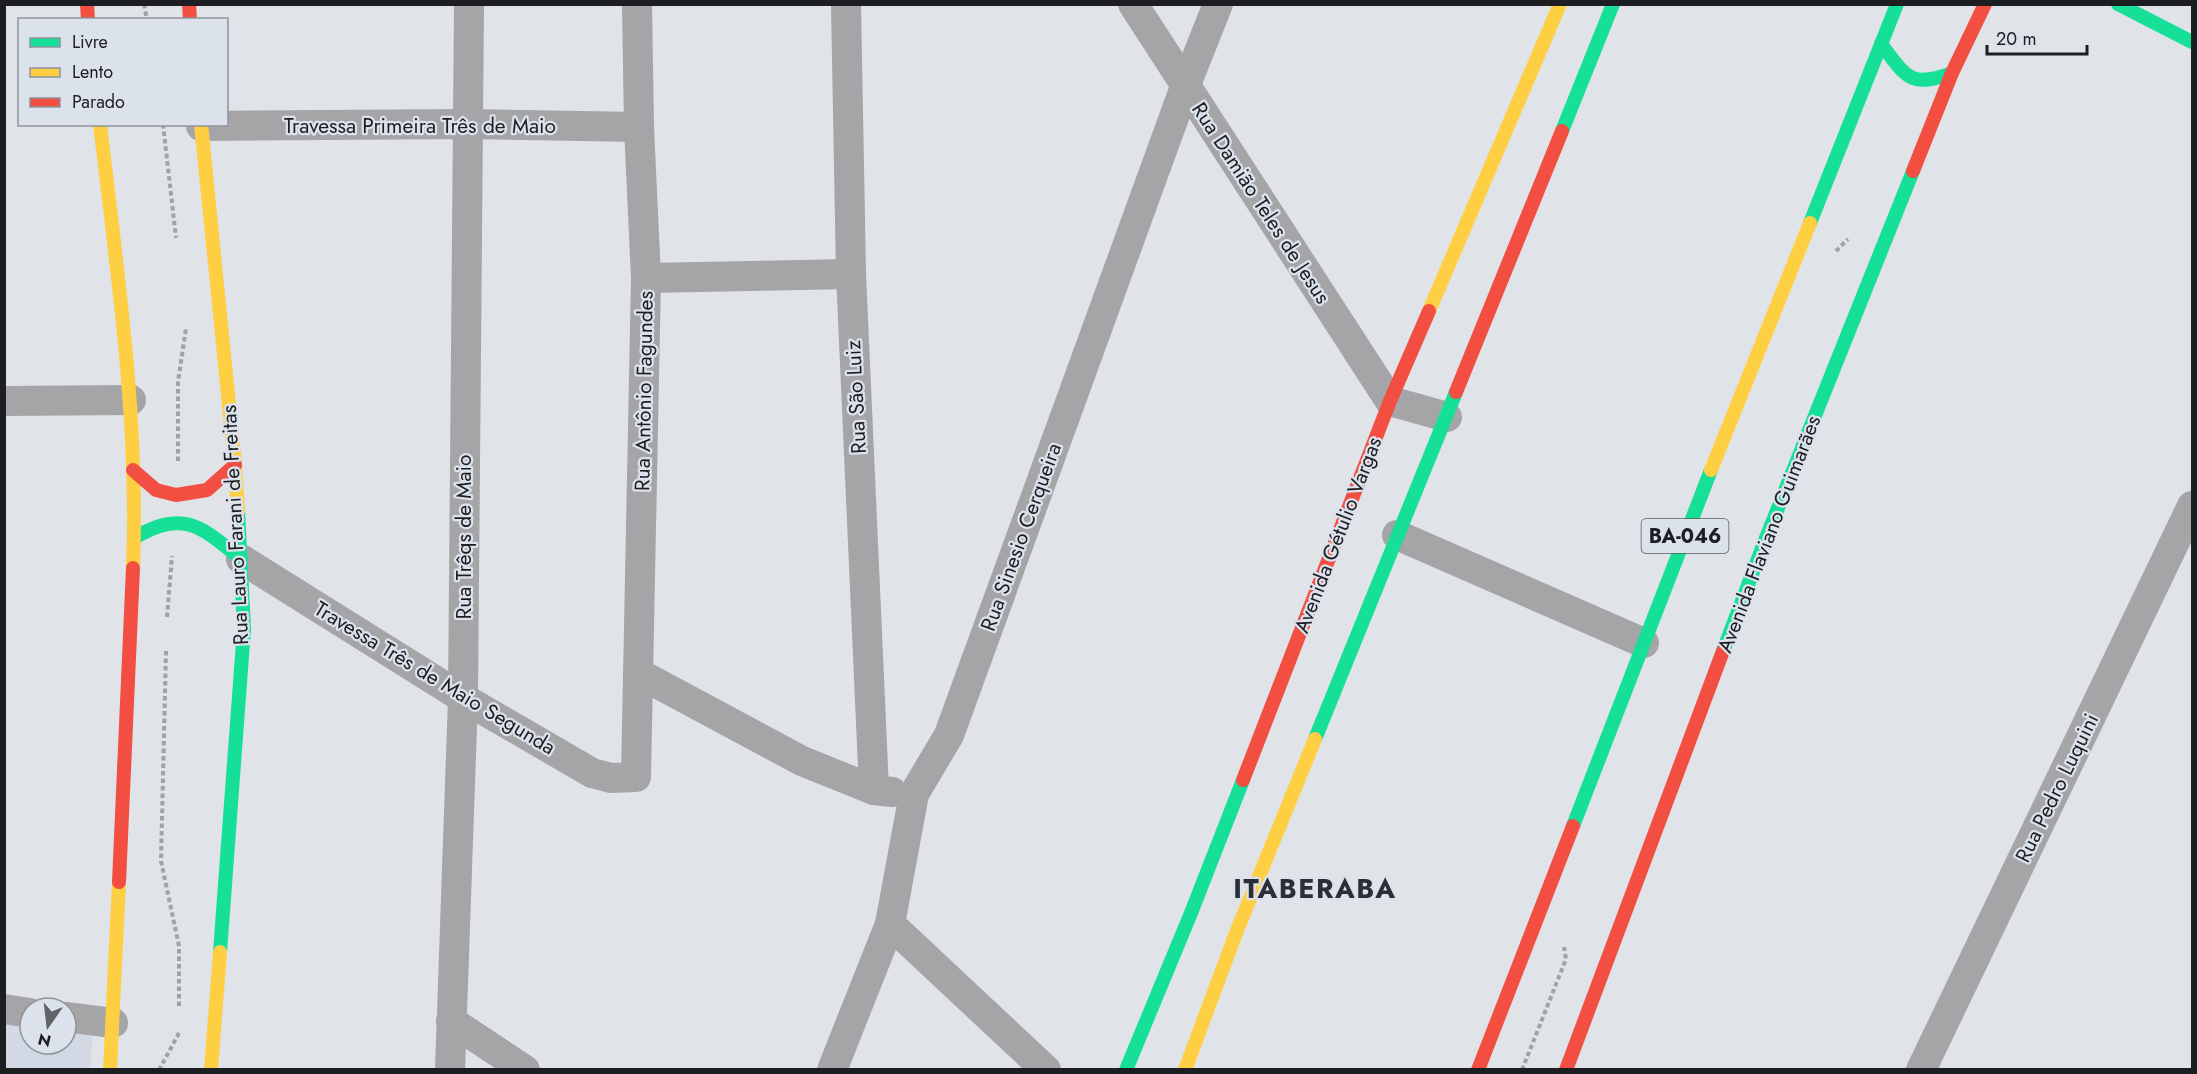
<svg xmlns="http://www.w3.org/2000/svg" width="2197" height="1074" font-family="Jost,sans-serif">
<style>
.built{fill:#d2d9e4}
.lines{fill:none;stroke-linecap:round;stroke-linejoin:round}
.path{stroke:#a1a2a3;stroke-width:4;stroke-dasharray:4.5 3;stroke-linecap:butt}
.street{stroke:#a5a4a7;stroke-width:30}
.fast{stroke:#16e098;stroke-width:14}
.slow{stroke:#ffcf43;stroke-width:14}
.jam{stroke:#f24e42;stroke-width:14}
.labels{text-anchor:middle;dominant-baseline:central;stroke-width:4.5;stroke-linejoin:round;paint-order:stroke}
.shield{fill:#dce2ec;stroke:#56595e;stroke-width:1.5}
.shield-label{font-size:20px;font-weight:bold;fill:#1c1e21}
.street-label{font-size:21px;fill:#1c1e21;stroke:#dce2ec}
.district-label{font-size:27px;font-weight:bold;letter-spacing:1.5px;fill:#2a2f36;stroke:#dce2ec}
</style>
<rect width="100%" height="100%" fill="#e0e3e8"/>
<path class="built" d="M5,1022l25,3v19h36v-15l27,3 -3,37 -85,1z"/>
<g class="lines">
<g class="path">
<path d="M144,4l3,16"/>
<path d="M163,124l13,114"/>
<path d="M1836,251l12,-12"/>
<path d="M178,461v-79l8,-54"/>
<path d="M167,617l5,-61"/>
<path d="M166,651l-5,210 18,85v62"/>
<path d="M159,1070l20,-37"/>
<path d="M1522,1070l44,-111 -2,-12"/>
</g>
<g class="street">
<path d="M846,4l5,270 23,516"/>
<path d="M1133,4l257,397 57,16"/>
<path d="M201,126l266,-2 172,3"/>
<path d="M646,278l205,-4"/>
<path d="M4,401l127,-1"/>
<path d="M1397,535l247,108"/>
<path d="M241,559l222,139 129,75 19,5 25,-1 10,-499 -7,-151 -2,-123"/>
<path d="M638,673l164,88 72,29 18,2"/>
<path d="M890,924l156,146"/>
<path d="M4,1009l26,4"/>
<path d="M66,1017l47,6"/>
<path d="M451,1021l74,49"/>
<path d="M450,1070l13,-372 6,-694"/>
<path d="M832,1070l58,-146 24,-130 35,-59 236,-648 33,-83"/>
<path d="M1921,1070l271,-564"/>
</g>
<g class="fast">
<path d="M2118,4l74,38"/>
<path d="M1881,44c25,32 28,45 71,29"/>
<path d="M1562,131l51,-127"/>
<path d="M1810,223l87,-219"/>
<path d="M134,538c49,-29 67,-12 107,21"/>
<path d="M1723,651l41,-108 149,-372"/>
<path d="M1315,739l141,-347"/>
<path d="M1573,826l138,-356"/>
<path d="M220,952l24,-323 -6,-118"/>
<path d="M1126,1070l65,-157 52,-133"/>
</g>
<g class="slow">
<path d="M100,124c17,147 39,295 33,444"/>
<path d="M201,124l34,341 3,46"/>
<path d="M1429,311l131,-307"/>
<path d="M1711,470l99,-247"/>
<path d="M110,1070l9,-188"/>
<path d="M211,1070l9,-118"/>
<path d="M1185,1070l51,-137 79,-194"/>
</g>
<g class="jam">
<path d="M87,4l1,16"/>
<path d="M189,4l1,16"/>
<path d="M1913,171l39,-98 33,-69"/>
<path d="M1456,392l106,-261"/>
<path d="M133,470l23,20 20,5 31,-5 28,-25"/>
<path d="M1243,780l147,-379 39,-90"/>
<path d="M119,882l14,-314"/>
<path d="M1478,1070l95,-244"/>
<path d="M1566,1070l157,-419"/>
</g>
</g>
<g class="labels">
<rect class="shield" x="1641.5" y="519" width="87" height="34" rx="4.5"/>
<g class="shield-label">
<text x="1685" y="536">BA-046</text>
</g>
<g class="street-label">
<text x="420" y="126">Travessa Primeira Três de Maio</text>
<text transform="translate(1261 203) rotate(57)">Rua Damião Teles de Jesus</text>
<text transform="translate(644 391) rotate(-89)">Rua Antônio Fagundes</text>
<text transform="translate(856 397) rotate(-93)">Rua São Luiz</text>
<text transform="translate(235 525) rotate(-93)">Rua Lauro Farani de Freitas</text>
<text transform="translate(1769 534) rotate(-69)">Avenida Flaviano Guimarães</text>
<text transform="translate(1338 535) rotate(-69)">Avenida Gétulio Vargas</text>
<text transform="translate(464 537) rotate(-90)">Rua Trêqs de Maio</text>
<text transform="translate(1021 537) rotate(-70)">Rua Sinesio Cerqueira</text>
<text transform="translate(435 678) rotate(31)">Travessa Três de Maio Segunda</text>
<text transform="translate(2057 788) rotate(-64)">Rua Pedro Luquini</text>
</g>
<g class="district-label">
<text x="1315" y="888">ITABERABA</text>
</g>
</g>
<rect width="2197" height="1074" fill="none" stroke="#1c1e21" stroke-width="12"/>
<rect x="18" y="18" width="210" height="108" fill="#dce2ec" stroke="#8f949b" stroke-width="1.5"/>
<rect x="30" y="38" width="30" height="9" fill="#16e098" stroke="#8f949b" stroke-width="1.5"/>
<text x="72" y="48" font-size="18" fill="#1c1e21">Livre</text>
<rect x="30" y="68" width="30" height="9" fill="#ffcf43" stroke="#8f949b" stroke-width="1.5"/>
<text x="72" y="78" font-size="18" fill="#1c1e21">Lento</text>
<rect x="30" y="98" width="30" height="9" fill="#f24e42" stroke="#8f949b" stroke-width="1.5"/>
<text x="72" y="108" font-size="18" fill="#1c1e21">Parado</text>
<g transform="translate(48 1026) rotate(194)"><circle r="28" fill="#dce2ec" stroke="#8f949b" stroke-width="1.5"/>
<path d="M0-4.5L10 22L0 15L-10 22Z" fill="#616367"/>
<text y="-9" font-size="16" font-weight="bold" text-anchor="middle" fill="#1c1e21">N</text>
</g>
<path d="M1987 45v9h100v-9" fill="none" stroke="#1c1e21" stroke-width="3"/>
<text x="1996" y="45" font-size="18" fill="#1c1e21" stroke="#dce2ec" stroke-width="4.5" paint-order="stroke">20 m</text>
</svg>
